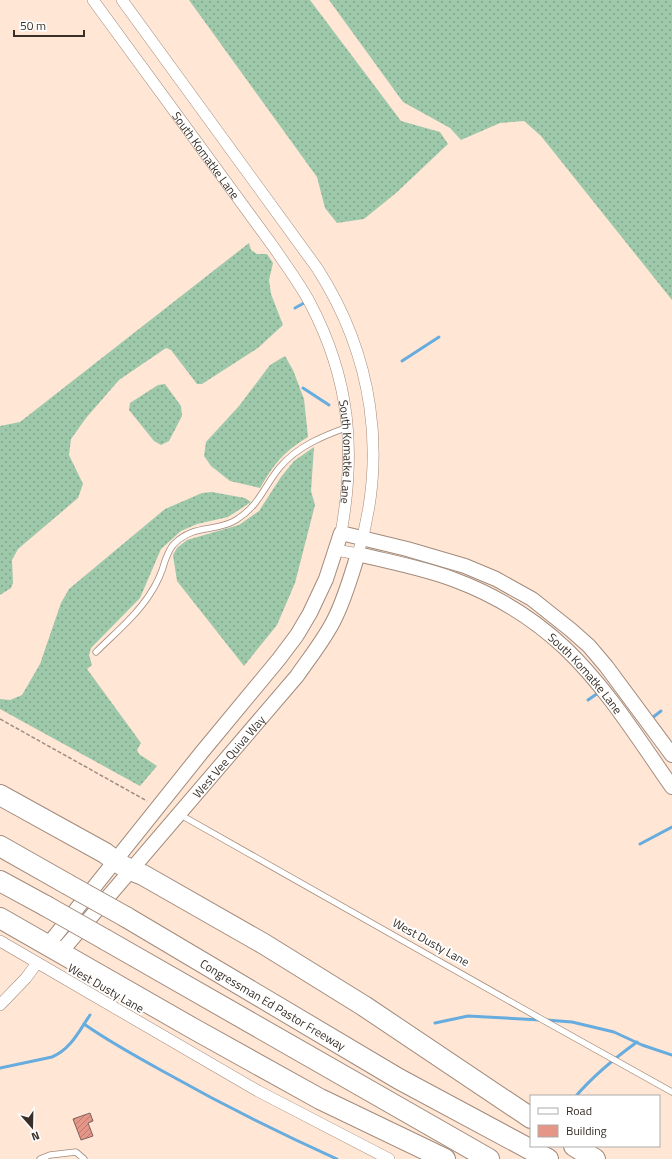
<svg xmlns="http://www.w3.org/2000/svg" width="672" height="1159" font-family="'Titillium Web',sans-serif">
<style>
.grass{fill:url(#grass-dots)}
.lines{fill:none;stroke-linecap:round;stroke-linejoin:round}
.stream{stroke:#67acde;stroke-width:3}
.building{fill:url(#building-hatch);stroke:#7d625d}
.service-casing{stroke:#a28b7c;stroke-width:7}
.minor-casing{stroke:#a28b7c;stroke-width:12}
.tertiary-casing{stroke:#a28b7c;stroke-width:16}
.motorway-casing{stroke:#a28b7c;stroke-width:22}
.path{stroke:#9e8d81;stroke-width:1.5;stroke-dasharray:4 2;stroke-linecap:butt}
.service{stroke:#fff;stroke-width:5.5}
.minor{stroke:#fff;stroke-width:11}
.tertiary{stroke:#fff;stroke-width:14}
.motorway{stroke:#fff;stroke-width:20}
.motorway-bridge-casing{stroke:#a28b7c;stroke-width:22;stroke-linecap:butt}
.motorway-bridge{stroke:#fff;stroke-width:20}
.labels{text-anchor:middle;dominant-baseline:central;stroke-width:4;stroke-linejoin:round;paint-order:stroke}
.street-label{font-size:12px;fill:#382f28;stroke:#fff}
</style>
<defs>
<pattern id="grass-dots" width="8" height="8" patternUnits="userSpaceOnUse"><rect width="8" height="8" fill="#9dc8aa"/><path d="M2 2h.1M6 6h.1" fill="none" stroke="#81a38a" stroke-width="1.8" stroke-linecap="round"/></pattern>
<pattern id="building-hatch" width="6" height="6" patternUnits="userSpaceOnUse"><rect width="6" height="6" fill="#e69687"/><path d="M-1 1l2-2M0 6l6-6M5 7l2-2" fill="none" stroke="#bb7b6e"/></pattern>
</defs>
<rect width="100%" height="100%" fill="#ffe6d5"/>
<g class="grass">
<path d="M189,0h121l91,121 39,11 8,12 -52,49 -32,26 -27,4 -12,-15 -8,-31z"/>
<path d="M329,0h343v300l-131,-164 -17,-15 -24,2 -39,17 -11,-12 -47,-26z"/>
<path d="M249,243l2,7 6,4h10l6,9 -4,17 2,14 12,31 -25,23 -56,36h-5l-26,-34 -5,-2 -47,32 -33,38 -15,21 -2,16 14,29 -5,14 -60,51 -6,11 1,23 -2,5 -11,7v-169l20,-4z"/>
<path d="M285,356l8,14 11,29 4,38c-25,15 -33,26 -48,51l-30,-7 -19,-15 -7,-10 2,-14 33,-36 31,-41z"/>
<path d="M165,384l16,22 1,10 -13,25 -8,4 -7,-4 -25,-31 1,-7 28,-18z"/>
<path d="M314,447l-3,44 4,14 -20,78 -18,42 -33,41 -67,-85 -4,-26 4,-7 10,-8 52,-15 20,-14 22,-34 13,-16z"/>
<path d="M212,492l33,6 6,4 -23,15 -31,7 -16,7 -20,18 -21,49 -49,50 -2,7 3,10 -5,4 54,74 -4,7 2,4 18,12 -17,20 -140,-77v-10l10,1 12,-5 18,-31 21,-61 8,-14 96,-80 37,-16z"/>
</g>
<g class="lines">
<g class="stream">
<path d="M295,308l9,-5"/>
<path d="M402,361l37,-24"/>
<path d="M303,388l26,17"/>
<path d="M588,700l10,-7"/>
<path d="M652,718l9,-7"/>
<path d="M640,844l32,-17"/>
<path d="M546,1020l26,2 42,10 28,13 30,10"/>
<path d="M435,1023l33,-7 73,4"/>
<path d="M84,1024c27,19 55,34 84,50 55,31 111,59 169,85"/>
<path d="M0,1068l52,-11c19,-8 27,-26 38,-42"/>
<path d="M576,1096c18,-21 39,-38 61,-54"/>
</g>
</g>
<path class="building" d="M90,1113l3,8 -5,2 5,13 -12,4 -8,-21z"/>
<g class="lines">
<g class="service-casing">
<g id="service">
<path d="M96,652c18,-18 40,-36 54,-58 6,-9 12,-22 15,-33 2,-5 4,-11 8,-16 21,-22 42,-12 63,-25 24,-15 28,-34 44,-53 18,-21 43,-31 68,-40"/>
<path d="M179,814l364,206 129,72"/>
<path d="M40,1159l10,-4 26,-3 8,7"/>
</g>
</g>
<g class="minor-casing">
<g id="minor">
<path id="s1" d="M93,0l182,249c12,18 25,35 35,54 40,76 46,147 31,230"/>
<path d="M122,0l195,268c56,87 71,187 41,286l-22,-4"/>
<path d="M0,941l258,150 131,68"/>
<path d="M0,1005l26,-27 11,-15"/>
</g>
</g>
<g class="tertiary-casing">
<g id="tertiary">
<path d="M47,946l155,-194 77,-93 18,-24 13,-22 16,-34 15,-46 66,16 58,17 31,13 36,20 39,31 18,16 17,20 66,89"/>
<path id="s2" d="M60,953l237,-277c13,-19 28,-37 38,-58 10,-20 16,-42 23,-64 32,8 66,14 97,26 40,15 79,39 110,68 42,40 74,92 107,139"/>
</g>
</g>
<g class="motorway-casing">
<g id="motorway">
<path d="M0,795l105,58c12,10 23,17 38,22l121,69 100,62 167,112"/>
<path d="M0,846l67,38"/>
<path d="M0,881l46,25"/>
<path id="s3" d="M126,917l273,162 149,80"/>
<path d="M0,918l194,111 126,70 125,60"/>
<path d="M106,940l383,219"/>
<path d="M574,1146l21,13"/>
</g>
</g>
<path class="path" d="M0,719l147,82"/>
<use href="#service" class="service"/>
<use href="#minor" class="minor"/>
<use href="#tertiary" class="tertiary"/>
<use href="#motorway" class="motorway"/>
<g class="motorway-bridge-casing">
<g id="motorway-bridge">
<path d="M67,884l59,33"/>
<path d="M46,906l60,34"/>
</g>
</g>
<use href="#motorway-bridge" class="motorway-bridge"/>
</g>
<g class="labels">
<g class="street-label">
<text stroke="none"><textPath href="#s1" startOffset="192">South Komatke Lane</textPath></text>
<text stroke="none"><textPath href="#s1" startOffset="528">South Komatke Lane</textPath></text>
<text stroke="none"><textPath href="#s2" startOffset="765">South Komatke Lane</textPath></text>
<text stroke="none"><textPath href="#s2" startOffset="259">West Vee Quiva Way</textPath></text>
<text transform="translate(431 942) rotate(29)">West Dusty Lane</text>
<text transform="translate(106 988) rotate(30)">West Dusty Lane</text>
<text stroke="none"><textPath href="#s3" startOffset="171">Congressman Ed Pastor Freeway</textPath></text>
</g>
</g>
<rect x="530" y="1095" width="130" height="52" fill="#ffffff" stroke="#afaca9"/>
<rect x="538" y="1108" width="20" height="6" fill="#ffffff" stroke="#afaca9"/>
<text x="566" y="1115" font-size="12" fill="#382f28">Road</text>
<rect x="538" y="1125" width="20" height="12" fill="#e69687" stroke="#afaca9"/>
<text x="566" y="1135" font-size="12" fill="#382f28">Building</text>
<g transform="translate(32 1127) rotate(160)" stroke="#ffffff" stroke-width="3" paint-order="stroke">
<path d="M0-3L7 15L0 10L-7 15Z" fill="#382f28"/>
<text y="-6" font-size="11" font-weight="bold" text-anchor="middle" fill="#382f28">N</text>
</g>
<path d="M14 30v6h70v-6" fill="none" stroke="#382f28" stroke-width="2"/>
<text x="20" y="30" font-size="12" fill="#382f28" stroke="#ffffff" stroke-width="3" paint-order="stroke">50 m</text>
</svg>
